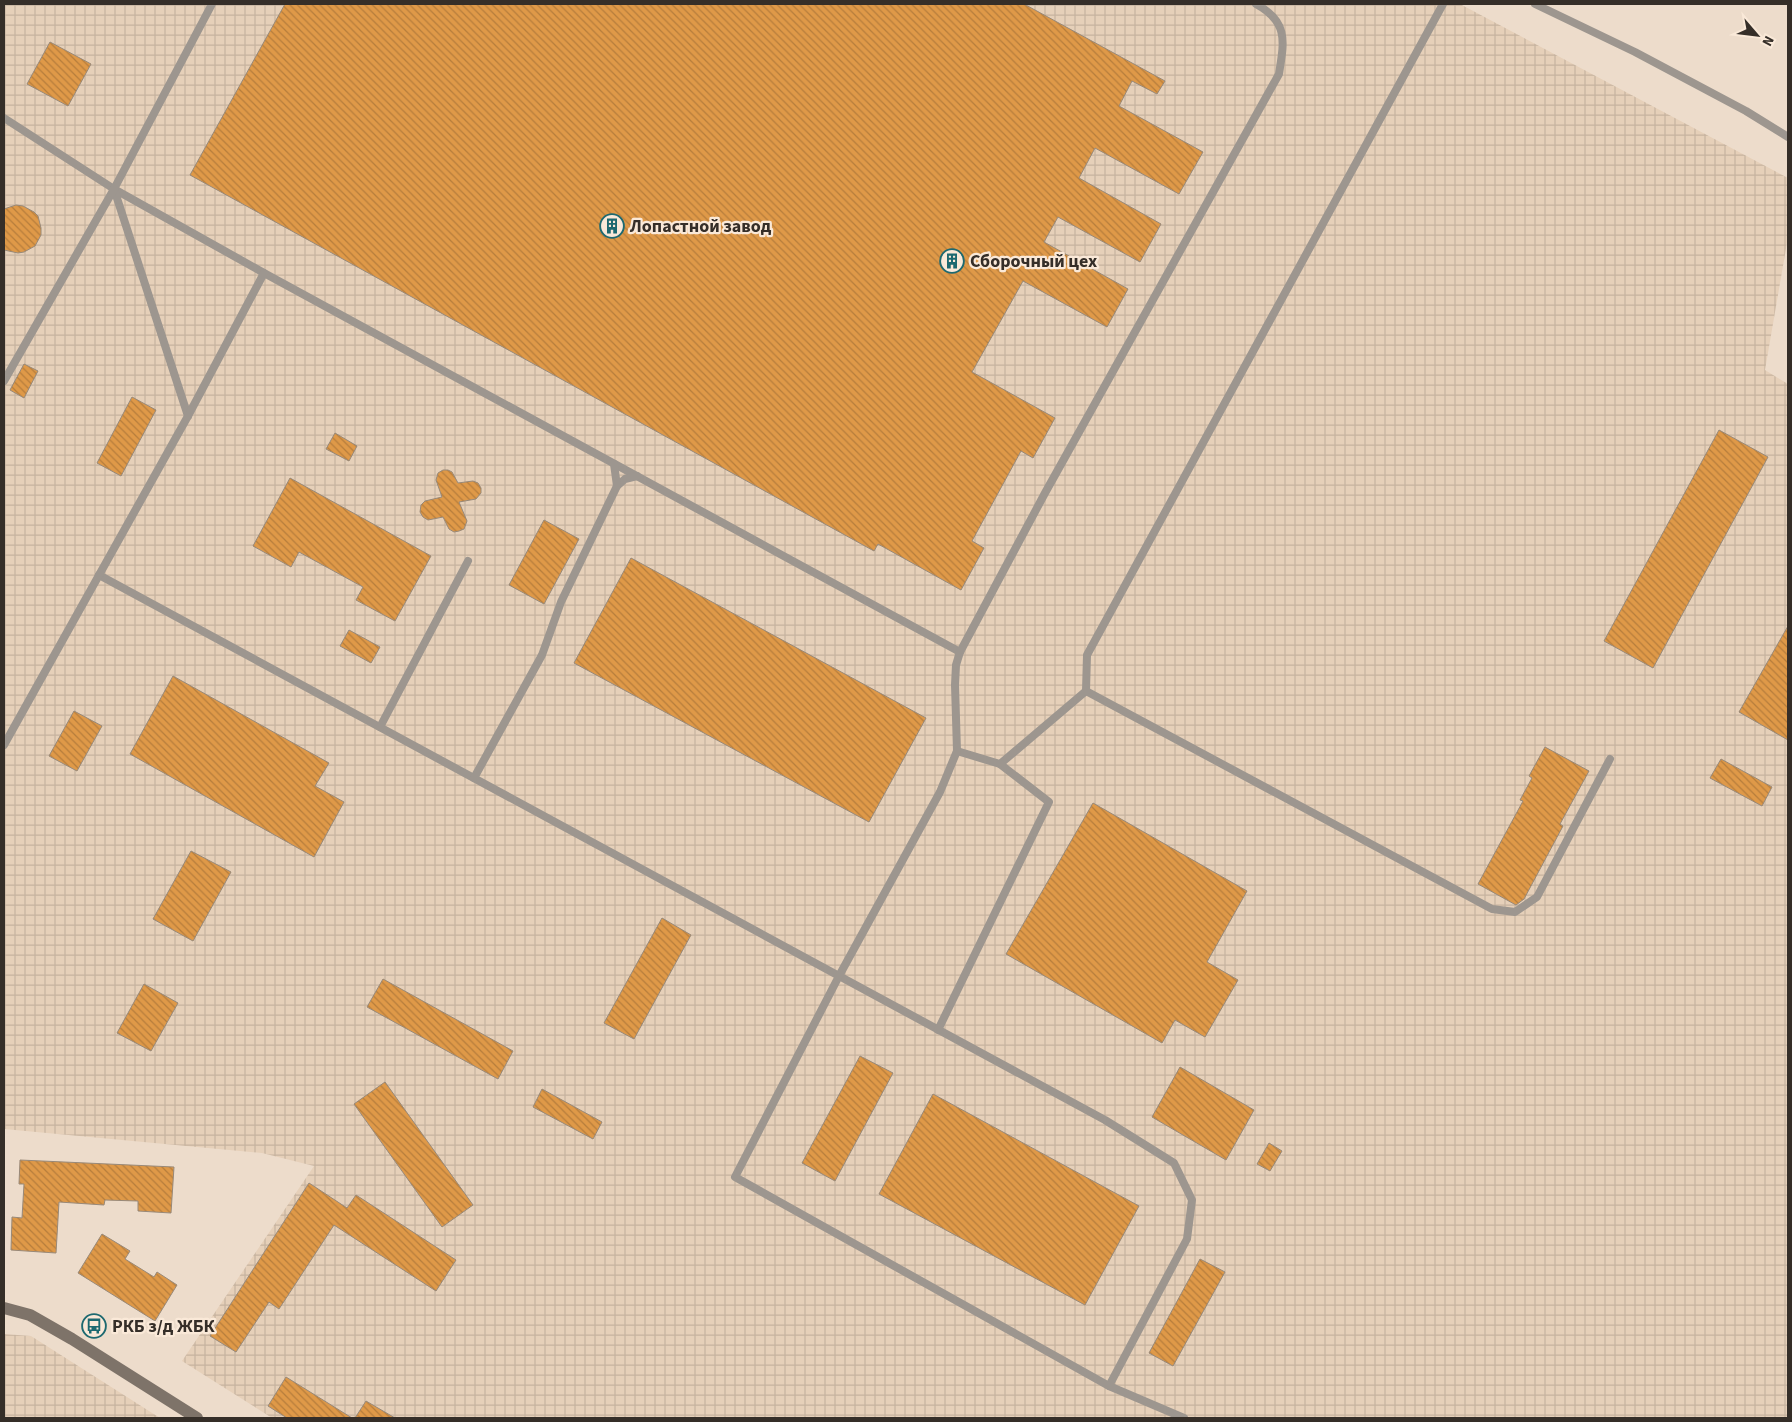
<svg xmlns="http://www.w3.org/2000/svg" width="1792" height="1422" font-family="'Source Sans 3',sans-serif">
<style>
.industrial{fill:url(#industrial-grid)}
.building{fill:url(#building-back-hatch);stroke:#988979}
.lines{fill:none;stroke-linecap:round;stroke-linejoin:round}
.lane{stroke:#9d968f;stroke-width:8}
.secondary{stroke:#7e7369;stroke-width:12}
.labels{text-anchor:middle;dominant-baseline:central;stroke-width:4.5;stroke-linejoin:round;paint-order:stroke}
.poi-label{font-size:18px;font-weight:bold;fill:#352e28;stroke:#fae9d8;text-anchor:start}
</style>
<defs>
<pattern id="industrial-grid" width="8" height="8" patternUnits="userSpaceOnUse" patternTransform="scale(1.25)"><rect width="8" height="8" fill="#e6d0b9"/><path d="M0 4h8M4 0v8" fill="none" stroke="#c6b39f"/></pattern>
<pattern id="building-back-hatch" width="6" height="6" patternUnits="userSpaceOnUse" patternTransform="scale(1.25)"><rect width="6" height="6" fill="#df9948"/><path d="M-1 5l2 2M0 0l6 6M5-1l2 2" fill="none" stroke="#b67d3c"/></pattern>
</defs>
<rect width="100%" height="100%" fill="#eddccb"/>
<g class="industrial">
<path d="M4,4h1456l328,174v59l-23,133 23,14v1034h-1516l-90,-57 132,-195 -52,-13 -258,-24z"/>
<path d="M4,1334l27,2 129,82h-156z"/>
</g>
<g class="building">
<path d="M285,4h739l141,77 -8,13 -25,-13 -13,25 84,46 -24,42 -84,-46 -16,30 82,46 -21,38 -82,-45 -14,25 84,47 -21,38 -84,-46 -51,91 83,46 -22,40 -12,-7 -49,90 12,7 -23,42 -83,-46 -4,7 -684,-376z"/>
<path d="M50,42l41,22 -23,42 -41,-22z"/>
<path d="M16,205l7,1 11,6 4,4 3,12v7l-6,11 -11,6 -6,1 -14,-3v-41z"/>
<path d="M24,364l14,7 -14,27 -14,-8z"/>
<path d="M132,397l24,13 -35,66 -24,-13z"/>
<path d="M1719,430l49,27 -115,211 -49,-27z"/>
<path d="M335,433l22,13 -8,15 -23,-12z"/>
<path d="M443,470h5l4,2 6,11 15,-2 5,2 3,5v5l-5,6 -17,3 8,19 -3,8 -5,2 -5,1 -5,-3 -6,-12 -15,3 -5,-3 -3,-5 1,-7 4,-4 17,-4 -6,-17 2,-7z"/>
<path d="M290,478l141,78 -36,65 -39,-21 7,-13 -64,-35 -8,15 -38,-21z"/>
<path d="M544,520l35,19 -35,65 -35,-19z"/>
<path d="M631,558l295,160 -57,104 -295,-159z"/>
<path d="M1788,626v114l-49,-28z"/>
<path d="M349,630l31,17 -9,16 -31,-17z"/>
<path d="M173,676l156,87 -14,23 29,16 -30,55 -184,-103z"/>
<path d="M74,711l28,15 -25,45 -28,-15z"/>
<path d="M1545,747l44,24 -29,53 3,2 -39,73 -8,6 -38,-21 45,-83 -3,-1 12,-22 -3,-2z"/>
<path d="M1721,759l51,28 -10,19 -52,-28z"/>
<path d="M1093,803l154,88 -40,71 31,18 -33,57 -30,-17 -13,23 -156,-89z"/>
<path d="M191,851l40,21 -38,69 -40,-22z"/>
<path d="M662,918l29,17 -57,104 -30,-16z"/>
<path d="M383,979l130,72 -15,28 -131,-72z"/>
<path d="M144,984l34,19 -27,48 -34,-18z"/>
<path d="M860,1056l33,17 -58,108 -33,-18z"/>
<path d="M1180,1067l74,43 -28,50 -74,-43z"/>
<path d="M385,1082l88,123 -31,22 -88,-123z"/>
<path d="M542,1089l60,33 -9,17 -60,-32z"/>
<path d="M933,1094l206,112 -54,99 -206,-111z"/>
<path d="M1269,1143l13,8 -12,20 -13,-7z"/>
<path d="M20,1160l154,7 -3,46 -33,-2v-10l-33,-1 -1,5 -45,-3 -3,51 -45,-3 1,-33 10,1 2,-34h-5z"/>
<path d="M309,1183l38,25 9,-13 100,65 -20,31 -102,-66 -55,84 -10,-7 -33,50 -26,-16z"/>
<path d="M102,1234l28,17 -5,8 29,18 3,-5 20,13 -22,36 -77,-48z"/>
<path d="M1200,1259l25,13 -52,94 -24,-13z"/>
<path d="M286,1377l66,41h-65l-19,-12z"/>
<path d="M366,1401l29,17h-40z"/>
</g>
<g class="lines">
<g class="lane">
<path d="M1535,4l100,48 111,59 42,26"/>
<path d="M4,118l110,71 150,84 696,379"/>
<path d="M114,189l74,227"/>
<path d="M4,381l110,-192 98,-185"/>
<path d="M617,486l8,-7 12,-3"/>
<path d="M99,575l1006,545 69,43 18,37 -5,39 -78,147"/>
<path d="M1086,691l406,218 23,3 22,-15 73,-138"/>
<path d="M380,727l88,-166"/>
<path d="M4,745l184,-329 76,-143"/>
<path d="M957,751l43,13 86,-73 1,-36 356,-651"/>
<path d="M474,778l68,-123 19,-53 56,-116 -3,-22"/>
<path d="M938,1030l111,-228 -49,-38"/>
<path d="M1184,1418l-75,-32 -374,-209 104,-201 101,-184 17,-41 -2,-66 1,-20 4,-13 85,-159 234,-419c5,-32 10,-52 -23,-70"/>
</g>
<path class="secondary" d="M4,1308l26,7 42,24 125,79"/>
</g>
<defs>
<g id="building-ring" transform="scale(1.25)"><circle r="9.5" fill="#fae9d8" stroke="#1d6970" stroke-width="1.5"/><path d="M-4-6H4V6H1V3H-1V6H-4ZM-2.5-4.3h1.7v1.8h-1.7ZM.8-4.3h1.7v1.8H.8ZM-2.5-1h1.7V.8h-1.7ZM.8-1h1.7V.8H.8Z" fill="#1d6970"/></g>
<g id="bus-ring" transform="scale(1.25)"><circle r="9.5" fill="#fae9d8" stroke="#1d6970" stroke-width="1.5"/><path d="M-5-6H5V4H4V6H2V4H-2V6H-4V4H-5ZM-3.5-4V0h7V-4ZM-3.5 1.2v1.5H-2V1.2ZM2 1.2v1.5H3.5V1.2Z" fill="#1d6970"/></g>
</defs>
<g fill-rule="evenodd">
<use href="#building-ring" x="612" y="226"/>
<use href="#building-ring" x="952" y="261"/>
<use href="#bus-ring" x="94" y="1326"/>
</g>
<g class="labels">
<g class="poi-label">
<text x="630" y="226">Лопастной завод</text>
<text x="970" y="261">Сборочный цех</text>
<text x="112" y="1326">РКБ з/д ЖБК</text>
</g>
</g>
<rect width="1792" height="1422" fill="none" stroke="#352e28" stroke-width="10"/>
<g transform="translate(1757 35) rotate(118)" stroke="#fae9d8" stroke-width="4" paint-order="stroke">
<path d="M0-4L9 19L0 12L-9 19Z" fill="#352e28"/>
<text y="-8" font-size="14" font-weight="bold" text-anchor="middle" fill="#352e28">N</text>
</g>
</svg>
